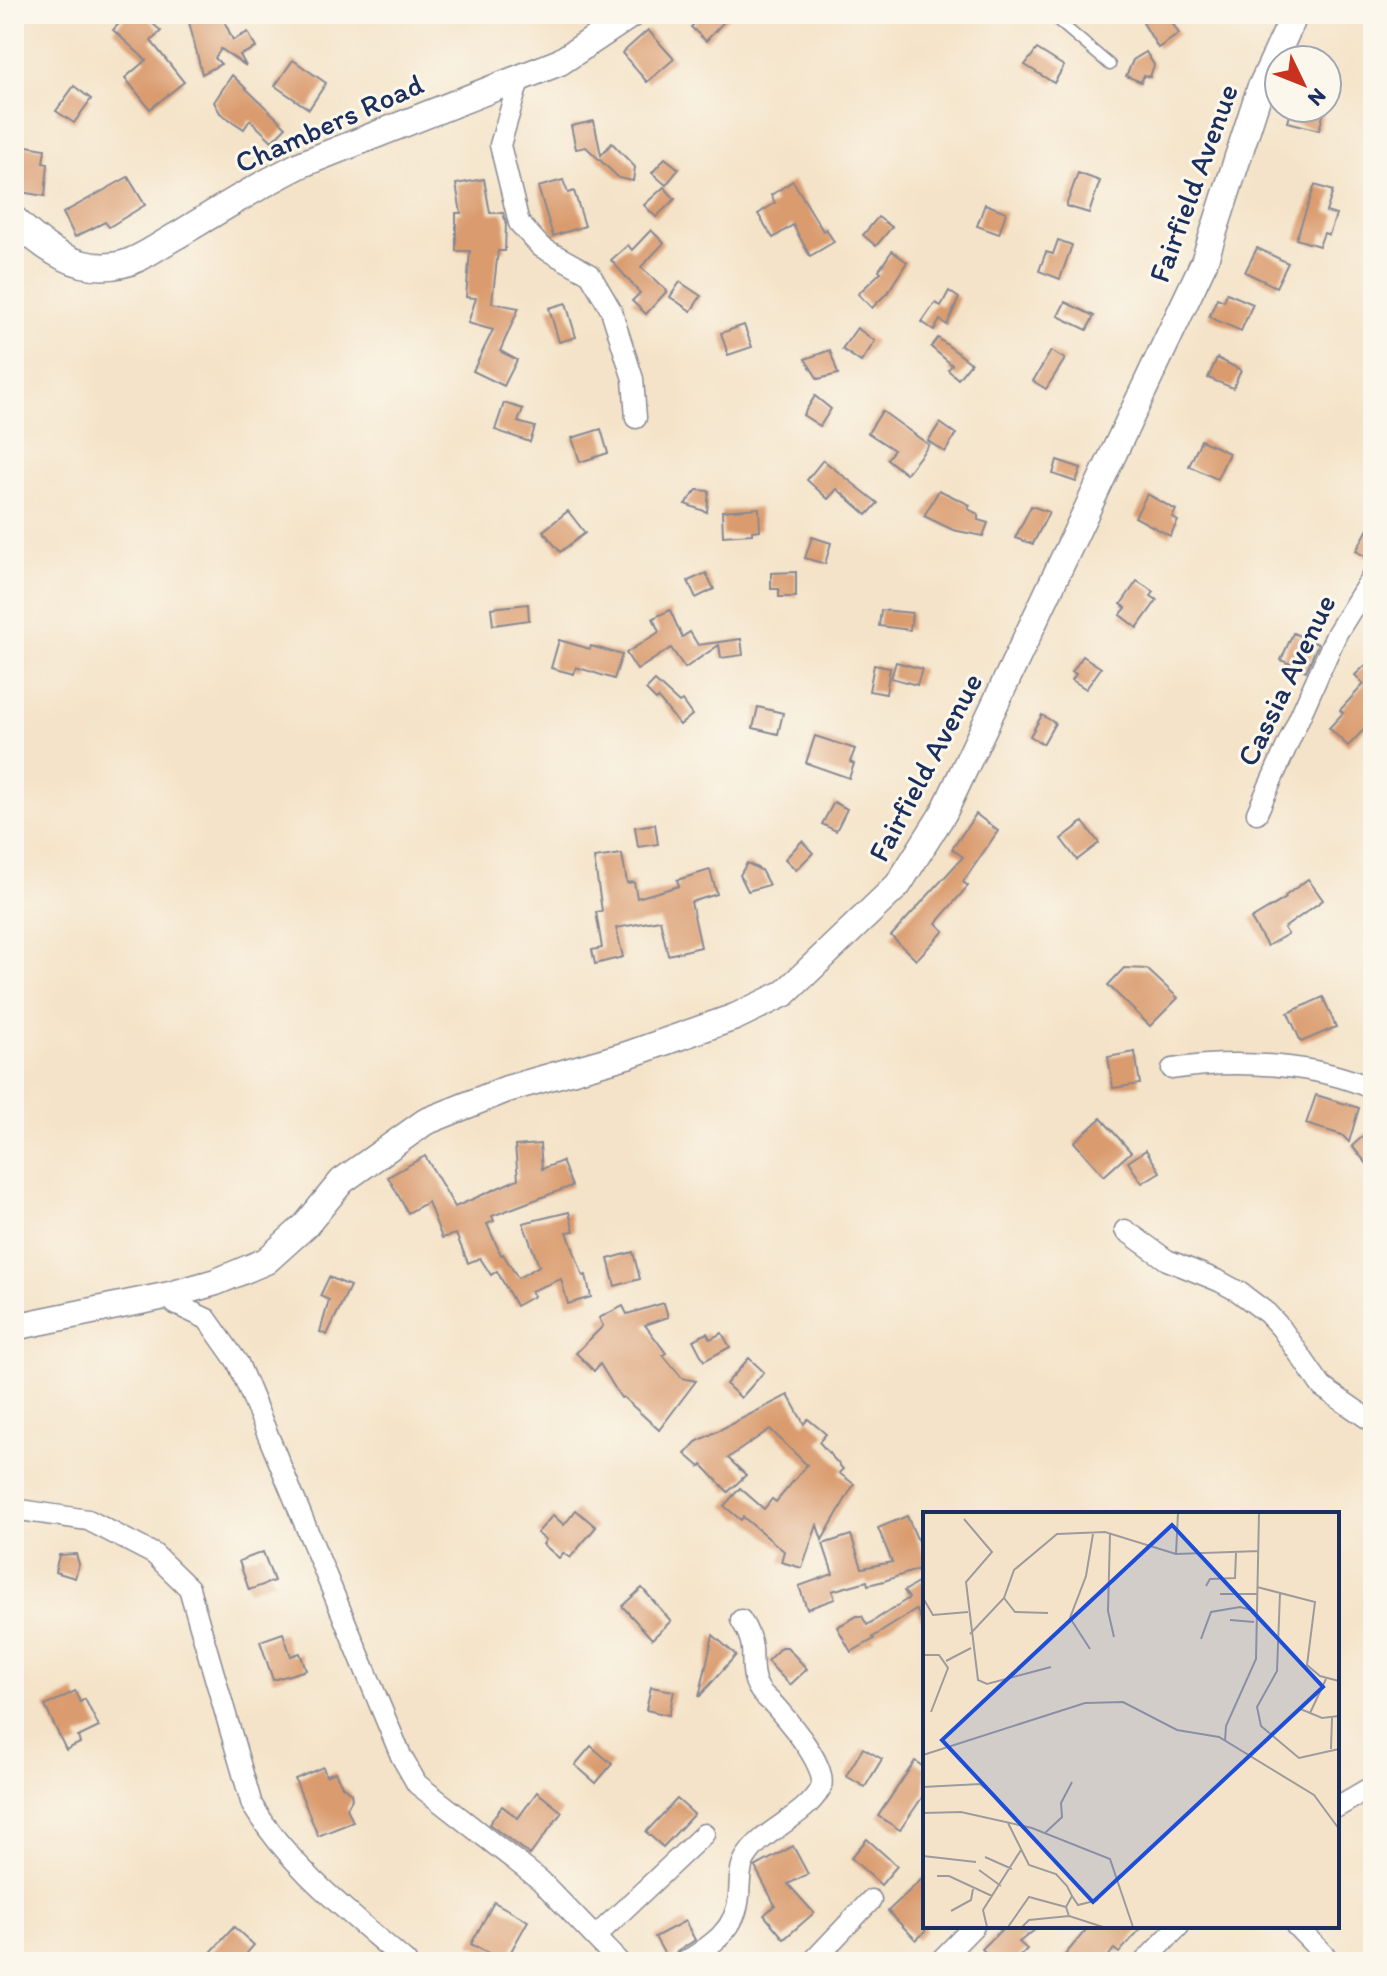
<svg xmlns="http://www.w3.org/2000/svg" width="1387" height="1976" font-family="Itim,sans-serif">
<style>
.building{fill:#da9b6e}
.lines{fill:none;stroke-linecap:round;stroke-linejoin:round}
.service-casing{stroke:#888993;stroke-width:13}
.minor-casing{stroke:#888993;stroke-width:23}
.tertiary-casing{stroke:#888993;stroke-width:29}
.service{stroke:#fff;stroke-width:10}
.minor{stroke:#fff;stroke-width:20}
.tertiary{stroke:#fff;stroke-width:26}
.labels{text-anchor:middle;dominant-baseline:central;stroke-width:6;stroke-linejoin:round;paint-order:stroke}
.street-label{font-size:30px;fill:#1b2f5e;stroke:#fbf7ec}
.inset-road{fill:none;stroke:#9d9b9e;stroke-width:2}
.view{fill:#1d4ed8;fill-opacity:0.15;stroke:#1d4ed8;stroke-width:4}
.inset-edge{fill:none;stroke:#1b2f5e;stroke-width:4}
</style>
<rect width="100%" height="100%" fill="#fbf7ec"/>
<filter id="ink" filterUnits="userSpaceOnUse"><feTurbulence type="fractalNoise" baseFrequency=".0125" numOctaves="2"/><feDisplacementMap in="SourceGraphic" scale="16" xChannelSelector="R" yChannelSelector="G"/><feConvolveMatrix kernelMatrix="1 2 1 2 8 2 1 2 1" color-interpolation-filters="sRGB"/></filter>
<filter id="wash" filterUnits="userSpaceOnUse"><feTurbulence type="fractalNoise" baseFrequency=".006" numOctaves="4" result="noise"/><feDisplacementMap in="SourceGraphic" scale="32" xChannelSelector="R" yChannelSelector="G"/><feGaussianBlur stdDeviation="1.8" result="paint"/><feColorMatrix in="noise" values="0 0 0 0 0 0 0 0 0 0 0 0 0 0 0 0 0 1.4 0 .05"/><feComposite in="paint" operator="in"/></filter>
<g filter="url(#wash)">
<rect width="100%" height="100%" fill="#f4e3c8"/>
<g id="blocks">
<g class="building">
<path d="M128,14h14l19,17 -10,10 33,41 -34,27 -25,-31 21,-18 -33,-30z"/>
<path d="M187,14h34l12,26 15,-8 8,16 -16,7 6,11 -25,-17 -6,9 6,6 -19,10z"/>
<path d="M703,14h28l-25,27 -15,-14z"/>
<path d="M1138,14h29l12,20 -21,14z"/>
<path d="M648,30l26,29 -27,23 -25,-29z"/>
<path d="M1037,49l27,17 -10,17 -29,-18z"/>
<path d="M1146,52l8,13 -4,12 -6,-2 -3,7 -15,-6 7,-16z"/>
<path d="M293,60l33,23 -17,26 -34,-23z"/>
<path d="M232,75l54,52 -14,14 -22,-21 -6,9 -24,-16 -6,-11z"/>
<path d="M74,86l17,13 -17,24 -18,-12z"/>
<path d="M1292,108h33l-6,22 -31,-8z"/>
<path d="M594,121l7,34 11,-12 23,24 -2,14 -14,-3 -33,-31 -10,2 -5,-23z"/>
<path d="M21,145l24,4 -2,14 5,1 -3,32 -31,-5z"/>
<path d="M665,158l14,11 -13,16 -14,-12z"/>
<path d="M1078,173l22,8 -11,32 -23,-7z"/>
<path d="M128,177l17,28 -36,22 -4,-5 -30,15 -12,-24z"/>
<path d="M484,179l6,34h13l3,10 -1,28h-7l-6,52 27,5 -19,43 17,9 -13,26 -31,-15 20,-41 -25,-7 8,-25 -10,-1 4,-46h-14v-38h5l-5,-29z"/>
<path d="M563,180l5,13 6,-2 11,35 -32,10 -15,-49z"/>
<path d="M793,181l30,50 3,-2 8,13 -24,14 -17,-31 -20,13 -15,-24 17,-11 -4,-8z"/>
<path d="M1315,185l18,6 -7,21 10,3 -7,20 -5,-2 -5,13 -23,-7z"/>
<path d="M664,187l11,12 -19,18 -12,-12z"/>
<path d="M985,204l21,8 -7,22 -22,-8z"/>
<path d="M878,217l14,10 -16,19 -13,-11z"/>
<path d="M651,230l13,13 -23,24 26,24 -21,23 -14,-13 8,-8 -29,-33 17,-15 4,5z"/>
<path d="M1058,240l14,5 -12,34 -21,-8 7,-19 7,2z"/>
<path d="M1257,248l31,15 -12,24 -31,-15z"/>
<path d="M892,251l15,11 -19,30 -16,16 -14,-14 23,-22 -2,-2z"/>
<path d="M680,282l21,14 -10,15 -21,-14z"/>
<path d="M949,291l10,7 -12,27 -7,-5 -6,10 -12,-8 13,-19 6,3z"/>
<path d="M1227,293l26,11 -12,27 -32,-14 8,-19 7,3z"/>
<path d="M1065,302l29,14 -7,14 -29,-14z"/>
<path d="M566,303l10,34 -17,5 -10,-34z"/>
<path d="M744,325l8,22 -24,8 -7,-22z"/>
<path d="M857,328l18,13 -14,21 -19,-13z"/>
<path d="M938,338l33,25 -13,16 -10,-9 4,-5 -21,-18z"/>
<path d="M830,350l8,24 -20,5 -13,-20z"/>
<path d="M1051,351l14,8 -19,30 -13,-8z"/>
<path d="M1217,358l24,12 -8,18 -25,-10z"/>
<path d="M815,396l16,13 -11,17 -17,-11z"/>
<path d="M504,403l19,6 -5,13 17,5 -5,15 -35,-12z"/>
<path d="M882,411l47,34 -23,29 -19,-15 7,-9 -26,-17z"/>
<path d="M940,423l16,11 -11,18 -17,-11z"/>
<path d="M601,429l7,24 -28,9 -8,-24z"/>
<path d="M1201,440l28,13 -12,26 -28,-13z"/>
<path d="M823,460l55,43 -11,12 -30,-26 -9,10 -21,-19z"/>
<path d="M1057,460l24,8 -5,14 -23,-8z"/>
<path d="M697,490l12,1 -2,21 -22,-8z"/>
<path d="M939,490l31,15 -2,4 10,5v6l10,3 -5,13 -30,-6 -29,-14z"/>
<path d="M1147,494l29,16 -4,7 6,4 -8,15 -35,-19z"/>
<path d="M1031,506l18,6 -16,32 -18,-6z"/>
<path d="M759,508l1,22 -8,1v3l-29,2 -1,-25z"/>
<path d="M568,511l17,22 -25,19 -17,-21z"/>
<path d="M1373,520v41l-17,-10z"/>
<path d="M812,537l19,6 -6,21 -20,-6z"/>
<path d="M796,572v25h-17v-8h-8v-16z"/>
<path d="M706,573l8,16 -18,9 -8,-17z"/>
<path d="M1137,581l17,11 -3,4 6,4 -20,28 -17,-13 6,-7 -5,-4z"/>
<path d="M528,604l1,16 -36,5 -2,-17z"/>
<path d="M670,610l12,27 8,-5 8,13 43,-6 2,16 -22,3 -2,-13 -34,23 -14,-20 -34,22 -11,-17 33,-21 -6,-14z"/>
<path d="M881,610l31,3 -2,17 -31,-4z"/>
<path d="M1293,633l25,11 -12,27 -25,-11z"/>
<path d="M559,640l31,9 1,-3 31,9 -8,24 -38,-12 -2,7 -23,-6z"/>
<path d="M1083,656l18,12 -15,21 -14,-9 4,-6 -4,-2z"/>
<path d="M1373,658v62l-25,26 -19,-18 14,-15 -3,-3 24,-26 -9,-9z"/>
<path d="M896,662l26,7 -5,16 -26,-7z"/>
<path d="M874,665l16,3 -4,26 -17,-3z"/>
<path d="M655,681l24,22 3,-2 10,14 -12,10 -22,-27 -2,2 -10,-10z"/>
<path d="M758,707l25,6 -5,21 -25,-6z"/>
<path d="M1042,715l13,8 -12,21 -13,-8z"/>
<path d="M815,736l40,13 -5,13 4,2 -5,14 -43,-15z"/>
<path d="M834,802l13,7 -11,22 -14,-7z"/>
<path d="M976,814l22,17 -35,51 5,4 -32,37 8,8 -28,29 -25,-24 72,-79 -11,-8z"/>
<path d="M1083,822l16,21 -22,17 -16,-21z"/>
<path d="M655,824l3,20 -20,3 -3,-20z"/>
<path d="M802,841l11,12 -17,17 -11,-11z"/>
<path d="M622,854l5,29 7,-1 3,16 42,-12 -2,-6 33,-10 7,24 -26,8 10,45 -33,8 -8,-35 -44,8 7,29 -28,7 -3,-14 10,-2 -6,-36 6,-1 -8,-53z"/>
<path d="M747,863l14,7 8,15 -21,6 -8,-16z"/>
<path d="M1308,879l15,21 -39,28 4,6 -21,12 -16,-27 35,-21 -1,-2z"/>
<path d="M1124,968l23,1 31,29 -28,28 -42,-41z"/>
<path d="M1323,997l13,30 -35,15 -13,-29z"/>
<path d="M1135,1052l5,32 -27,4 -5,-31z"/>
<path d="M1316,1095l43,13 -10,34 -7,-7 -36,-11z"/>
<path d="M1101,1118l30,34 -27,24 -30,-34z"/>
<path d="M1373,1127v44l-21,-25z"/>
<path d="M540,1144l2,25 20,-8 10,25 -80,30 2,5 -7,3 14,31 2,-1 15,24 21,-12 -16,-43 46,-11 5,19 -7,1 16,44 3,-1 5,22 -23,7 -7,-25 -30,12 3,5 -18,10 -19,-35 -6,4 -11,-17 -12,5 -12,-29 -14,4 -14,-36 -20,11 -20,-36 37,-21 30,51 63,-28 -3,-33z"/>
<path d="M1146,1150l14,22 -18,11 -14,-21z"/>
<path d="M633,1252l7,27 -25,7 -7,-27z"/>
<path d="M329,1277l21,9 -23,49 -7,-3 9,-32 -9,-4z"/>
<path d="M664,1303l4,14 -23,8 21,28 -3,2 19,23 14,3 -37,49 -36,-33 -2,1 -21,-34 -6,7 -18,-18 27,-27 -4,-8 24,-12 4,8z"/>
<path d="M707,1333l3,6 12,-6 8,14 -26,14 -11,-21z"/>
<path d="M749,1358l15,14 -23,26 -15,-14z"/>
<path d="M788,1395l16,29 4,-5 18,15 -7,8 24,27 -4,4 15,11 -32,56 -5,-15 -15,43 -21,-6 3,-11 -41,-34 -2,3 -17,-14 16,-18 24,21 8,-10 4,3 31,-37 -37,-36 -42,29 18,17 -18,17 -26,-27 -2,2 -15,-13 11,-12z"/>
<path d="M576,1510l20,17 -26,31 -7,-5 -4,5 -16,-14 3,-4 -9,-7 16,-18 11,10z"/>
<path d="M907,1516l18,41v10l-41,14 -16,4 -1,-4 -35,10 3,8 -28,10 -8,-23 34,-12 -10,-30 28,-9 11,33 30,-6 -14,-34z"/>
<path d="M263,1552l11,29 -25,9 -10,-29z"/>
<path d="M76,1554l3,10 -4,14 -20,-6 4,-17z"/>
<path d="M925,1579v46l-9,-15 -43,27 1,2 -23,13 -14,-25 20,-11h5l5,9 42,-27 -5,-7z"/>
<path d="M642,1588l29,33 -19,18 -30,-33z"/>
<path d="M283,1633l8,23 9,-3 6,17 -33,10 -13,-39z"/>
<path d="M713,1635l23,20 -37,42z"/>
<path d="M781,1647h6l20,22 -17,16 -23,-24z"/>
<path d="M651,1687l23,4 -5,24 -23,-5z"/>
<path d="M75,1691l5,11 5,-3 14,28 -21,10 2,6 -14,7 -21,-44z"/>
<path d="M591,1746l21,18 -16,19 -21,-18z"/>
<path d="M863,1748l19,11 -17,28 -19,-11z"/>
<path d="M915,1761l10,7v25l-25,37 -22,-14z"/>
<path d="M323,1767l3,9 9,-4 7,14 9,7 1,6 -5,9 6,14 -35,14 -23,-57z"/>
<path d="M537,1792l25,20 -32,43 -41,-31 13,-18 16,12z"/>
<path d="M677,1799l17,15 -31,33 -17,-15z"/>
<path d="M867,1839l30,27 -16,19 -30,-27z"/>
<path d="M793,1846l15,28 -20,10 26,29 -30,26 -20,-24 11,-10 -20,-38z"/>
<path d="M925,1876v56l-9,8 -28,-29z"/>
<path d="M494,1902l34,19 -23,41 -34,-18z"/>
<path d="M685,1921l10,19 -18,12 -5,10h-3l-14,-25z"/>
<path d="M1005,1926h35l-21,16 8,7 -13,13h-19l-13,-13z"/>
<path d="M1089,1926h54l-24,27 -5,-4 -10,13h-45z"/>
<path d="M234,1927l20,18 -15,17h-37z"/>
</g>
</g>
</g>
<g filter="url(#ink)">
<use href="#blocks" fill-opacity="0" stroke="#888993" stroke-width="2"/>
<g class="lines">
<g class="service-casing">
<path id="service" d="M1050,14l60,51"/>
</g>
<g class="minor-casing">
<g id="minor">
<path d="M520,77l-20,68 19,78 22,24 49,27 21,36 22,69 3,39"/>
<path d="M1257,813l80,-180 36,-58"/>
<path d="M1172,1069c61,-10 144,-6 201,20"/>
<path d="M1125,1230l42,30 52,21 20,11 28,21 14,15 41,59 51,35"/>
<path d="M170,1295l5,9 32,15 31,44 163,393 16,28 123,96 79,82"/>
<path d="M14,1509l74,11 66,34 35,34 63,217c39,64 98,108 154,157"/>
<path d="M1337,1807l36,-21"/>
<path d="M1296,1926l35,36"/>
<path d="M596,1936l108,-102"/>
<path d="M685,1962c27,-17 52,-33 54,-67 1,-12 0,-26 6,-36 17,-30 58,-40 75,-70 11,-19 -31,-67 -44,-82 -5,-6 -13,-11 -17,-18 -8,-12 -6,-27 -7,-41 -1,-10 -6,-20 -11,-28"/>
<path d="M812,1962l59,-62"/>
<path d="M939,1962l35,-36"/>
<path d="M1144,1962l35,-36"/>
</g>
</g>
<g class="tertiary-casing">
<g id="tertiary">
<path d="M14,219c29,29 65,56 109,45 19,-5 38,-20 55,-29 41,-25 81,-50 124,-71l258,-102 72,-48"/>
<path d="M14,1327l156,-32 46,-13 50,-21 40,-36 36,-44 83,-59 82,-33 120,-34 108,-38 50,-24 113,-108 46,-73 260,-550 56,-173 35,-75"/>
</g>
</g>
<use href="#service" class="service"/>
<use href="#minor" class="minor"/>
<use href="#tertiary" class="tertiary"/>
</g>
</g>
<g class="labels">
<g class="street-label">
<text transform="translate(329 123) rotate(-24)">Chambers Road</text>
<text transform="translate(1193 183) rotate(-70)">Fairfield Avenue</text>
<text transform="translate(1286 680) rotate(-64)">Cassia Avenue</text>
<text transform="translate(925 767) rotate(-62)">Fairfield Avenue</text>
</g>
</g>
<g transform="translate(923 1512)">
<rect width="416" height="416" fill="#f4e3c8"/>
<path class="inset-road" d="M41,7l28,33 -26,30 12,98 9,4 64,-17M187,22l-2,77 6,26M253,42l2,-41M283,74l4,-7 25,-1 1,-25M334,75l58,15 -8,63 13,11 19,5M357,81l-3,78 -20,36 4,19 38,32 40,-9M297,82h37M0,86l10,17 35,-3M81,86l11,14 33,1M307,108l24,2M47,122l34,-36 10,-28 43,-36 48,-2 71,22 83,-3M278,127l10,-27 29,-5 15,4M167,137l-20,-31 16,-42 7,-42M0,143h16l9,13 -17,44M23,149l25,-13M375,196l24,10 17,-2M387,201l16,-34M302,229l1,-15 30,-67 3,-146M408,237l1,-31M0,243l162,-52 38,-1 54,28 42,7 95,58 25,34M0,275l57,-3 11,9M0,301l38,-1 71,16 78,31 23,68M85,311l21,42 27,9 11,12 5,10 -6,11 3,9 34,11M122,321l17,-16 -1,-14 11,-21M0,344l53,6M62,345l27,12M56,358l22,16M14,364h12l43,20M149,384l6,9 20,-5M28,399l20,-11 2,-11M64,415l-4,-17 38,-60M85,415l21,-30 37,10M99,415l7,-7 40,-4"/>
<path class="view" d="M249,13l151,162 -230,215 -151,-162z"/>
<rect width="416" height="416" class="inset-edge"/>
</g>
<rect width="1387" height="1976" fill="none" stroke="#fbf7ec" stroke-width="48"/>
<g transform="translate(1303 84) rotate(133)"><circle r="38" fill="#fbf7ec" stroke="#a1a7b3" stroke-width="2"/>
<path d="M0-6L14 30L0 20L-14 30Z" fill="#c8321e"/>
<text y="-12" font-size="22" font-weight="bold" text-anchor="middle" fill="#1b2f5e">N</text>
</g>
</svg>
